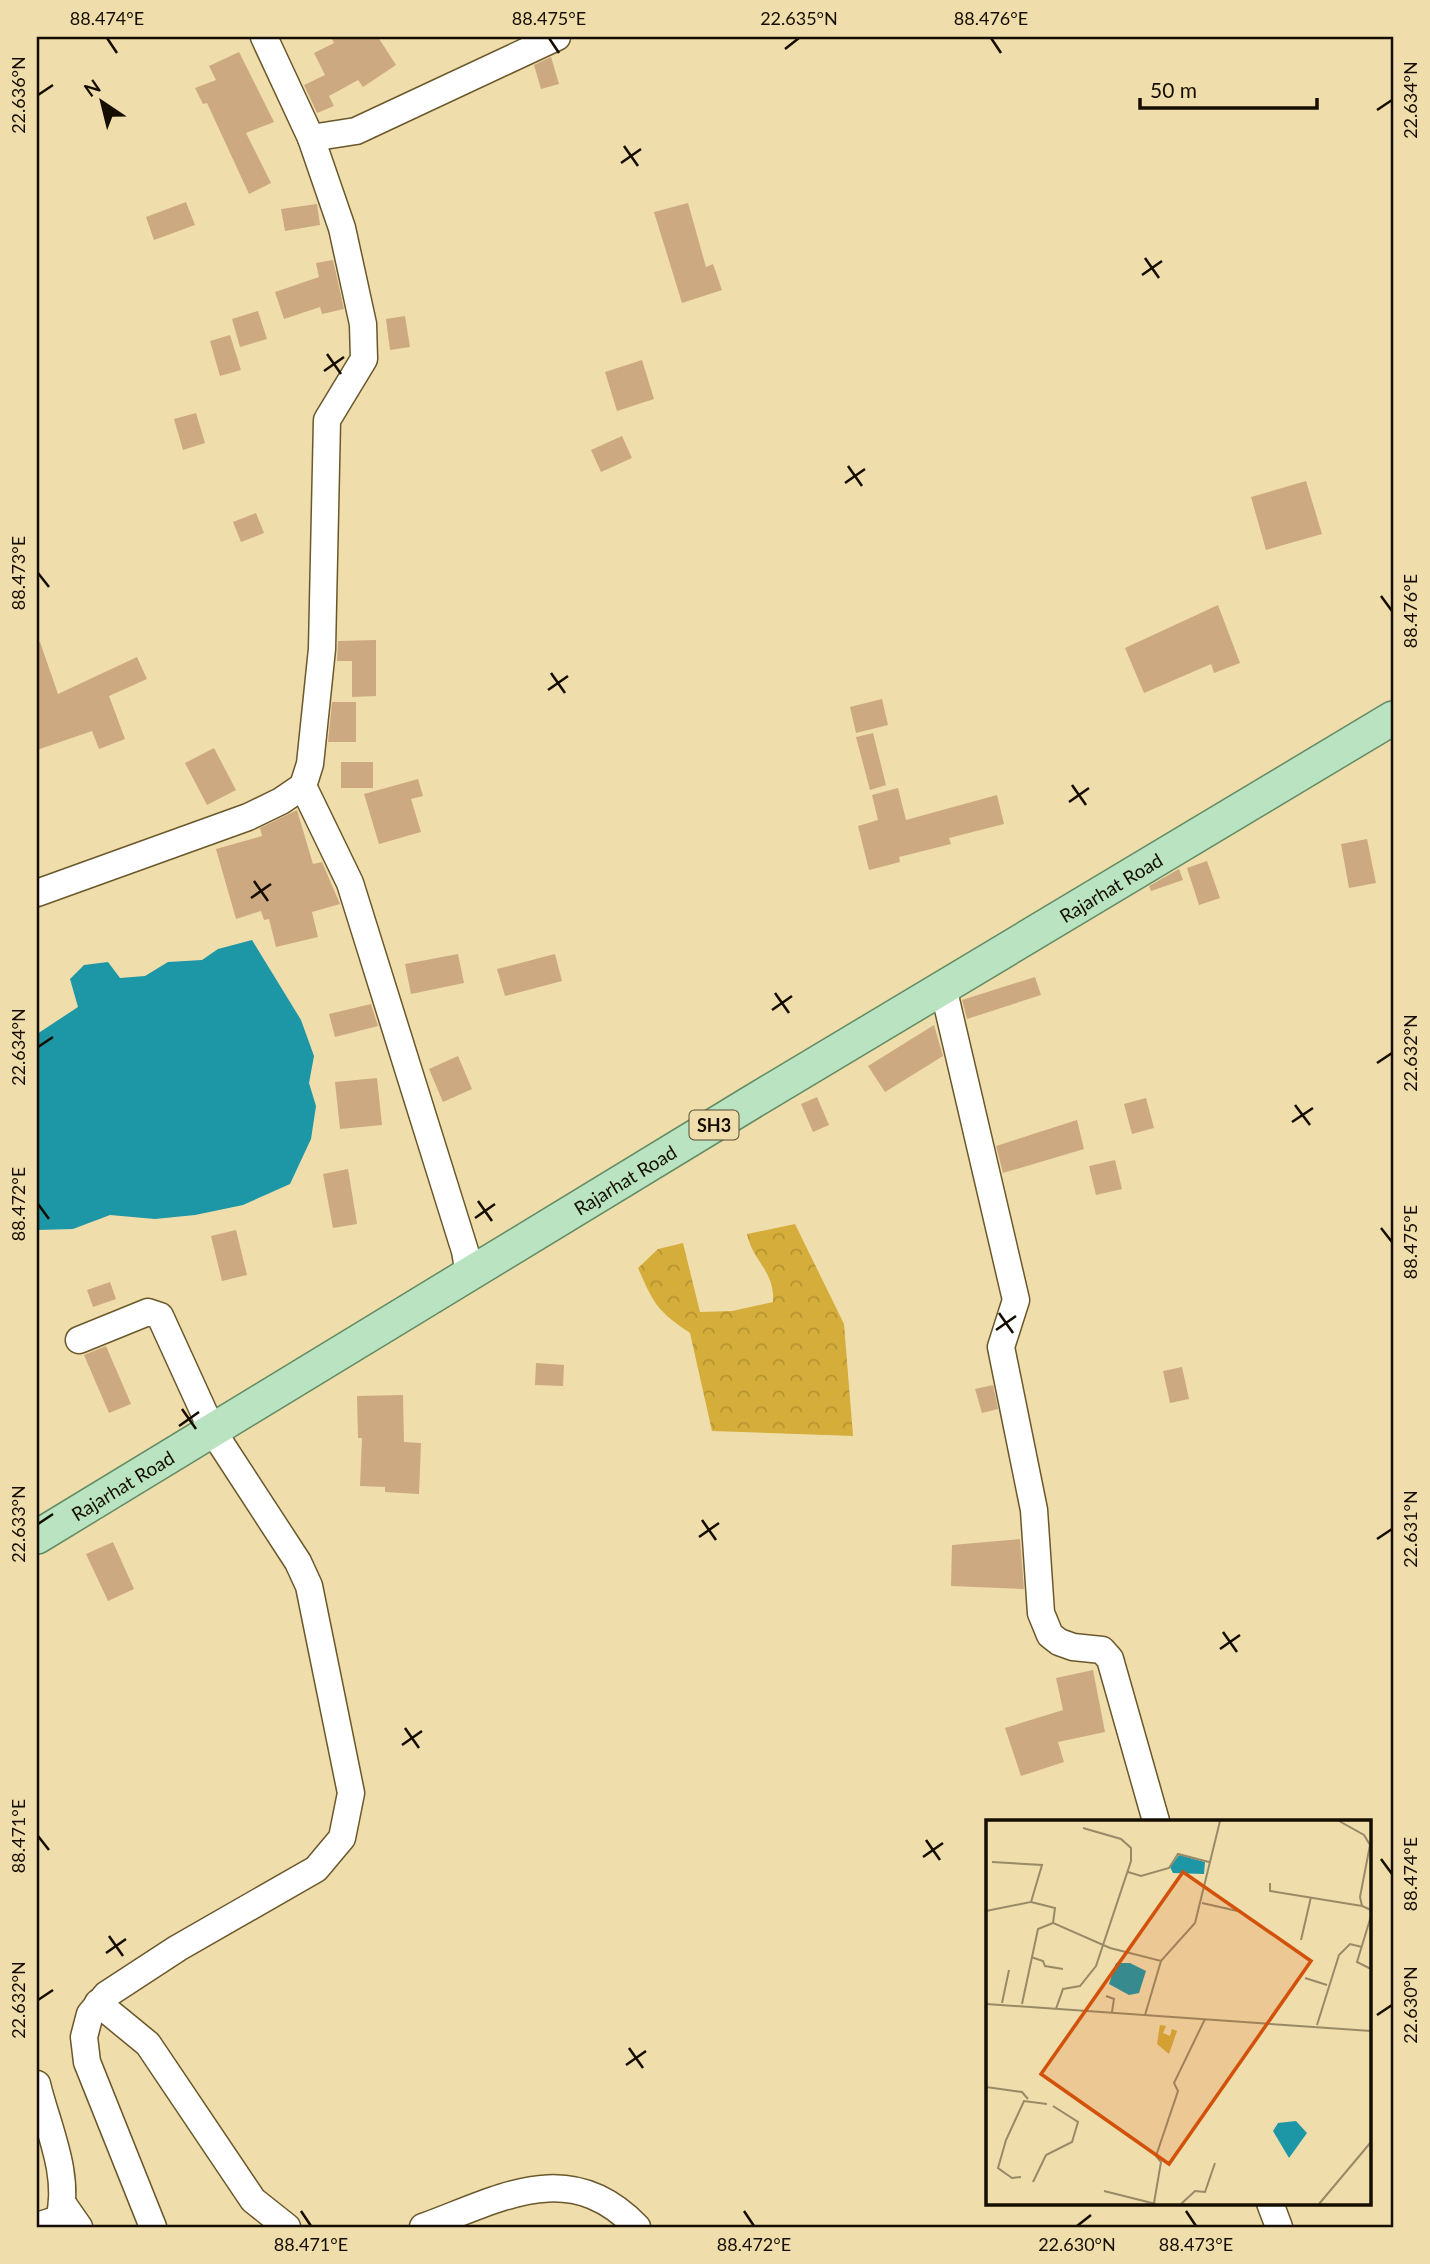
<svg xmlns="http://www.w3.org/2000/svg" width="1430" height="2264" font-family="Lato,sans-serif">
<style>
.park{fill:url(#park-crowns)}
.water{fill:#1d96a6}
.building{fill:#cda982}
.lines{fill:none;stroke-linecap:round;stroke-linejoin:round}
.minor-casing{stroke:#6a582b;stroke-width:29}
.major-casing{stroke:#628c63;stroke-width:36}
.minor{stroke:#fff;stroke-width:26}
.major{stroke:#bae3c1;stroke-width:33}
.ticks{fill:none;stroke:#150e00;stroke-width:2.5}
.labels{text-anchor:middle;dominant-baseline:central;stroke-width:5;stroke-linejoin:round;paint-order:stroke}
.shield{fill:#f0ddac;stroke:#574c34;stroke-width:2}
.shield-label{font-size:18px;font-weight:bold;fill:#150e00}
.street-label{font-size:19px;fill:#150e00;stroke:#f0ddac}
.inset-road{fill:none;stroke:#988a67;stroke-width:2}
.view{fill:#d3520b;fill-opacity:0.15;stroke:#d3520b;stroke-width:3.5}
.inset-edge{fill:none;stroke:#150e00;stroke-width:3.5}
.neatline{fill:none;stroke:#150e00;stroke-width:2.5}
.ticks-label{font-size:18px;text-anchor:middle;fill:#150e00}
</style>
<defs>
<pattern id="park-crowns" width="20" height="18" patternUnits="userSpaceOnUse" patternTransform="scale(1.75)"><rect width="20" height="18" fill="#d5ad3a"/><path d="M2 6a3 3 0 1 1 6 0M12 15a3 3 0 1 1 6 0" fill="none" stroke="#b69431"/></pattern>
</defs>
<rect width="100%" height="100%" fill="#f0ddac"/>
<path class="park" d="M795,1224l49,100 9,112 -141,-5 -22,-98c-33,-22 -36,-29 -52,-65l20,-19 25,-6 17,69 32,-1 41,-9c2,-31 -20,-40 -26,-68z"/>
<path class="water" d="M252,940l49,80 13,36 -5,27 7,23 -5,33 -21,45 -47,21 -48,10 -40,4 -45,-4 -37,14 -36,1v-196l41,-27 -8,-28 14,-14 24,-3 12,16 25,-2 23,-14 34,-2 16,-11z"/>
<g class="building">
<path d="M331,37h47l18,28 -33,22 -5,-7 -29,16 5,10 -17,7 -13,-28 21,-10 -11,-22 20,-10z"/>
<path d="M239,52l35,70 -28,11 25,50 -22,11 -42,-91 -4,1 -8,-16 21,-8 -7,-14z"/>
<path d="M551,57l8,27 -18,5 -7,-24z"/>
<path d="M186,202l9,23 -41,15 -8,-23z"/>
<path d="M688,203l18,64 7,-3 9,26 -40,13 -28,-91z"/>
<path d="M317,204l3,21 -35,6 -4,-22z"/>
<path d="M333,260l11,49 -22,5 -2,-7 -36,12 -9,-27 44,-15 -3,-14z"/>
<path d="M258,311l9,28 -27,8 -8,-28z"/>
<path d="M405,316l5,31 -20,3 -4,-31z"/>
<path d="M230,335l11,35 -21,6 -10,-35z"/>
<path d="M642,360l12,39 -37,12 -12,-39z"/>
<path d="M196,413l9,30 -22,7 -9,-31z"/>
<path d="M622,436l10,22 -31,14 -10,-22z"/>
<path d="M1306,481l16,53 -56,16 -15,-53z"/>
<path d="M256,513l8,20 -23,9 -8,-20z"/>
<path d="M1218,605l22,58 -26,10 -3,-9 -67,29 -19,-45z"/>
<path d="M376,640v56l-24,1v-36h-15l1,-20z"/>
<path d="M40,642l18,52 79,-37 10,22 -38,17 16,43 -26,10 -7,-18 -55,19v-107z"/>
<path d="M882,699l6,26 -32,8 -6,-26z"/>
<path d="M332,702h24v40h-28z"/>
<path d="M873,733l13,52 -16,5 -14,-53z"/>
<path d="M214,748l22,42 -29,15 -22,-42z"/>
<rect x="341" y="762" width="32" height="26"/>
<path d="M418,779l5,17 -12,3 10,33 -42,12 -15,-50z"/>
<path d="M898,788l8,32 91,-25 7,29 -55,14 2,6 -52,13 1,5 -31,8 -11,-44 20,-6 -6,-25z"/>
<path d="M297,810l16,54 9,-2 18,42 -28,8 6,25 -42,10 -7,-28 -5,1 -3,-9 -25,8 -20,-70 46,-13 -2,-8z"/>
<path d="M1367,839l9,44 -27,5 -8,-44z"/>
<path d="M1207,861l13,37 -21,7 -12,-37z"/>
<path d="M1179,869l4,11 -32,11 -2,-5z"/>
<path d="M458,954l6,29 -53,11 -6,-30z"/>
<path d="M555,954l7,27 -57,15 -8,-27z"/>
<path d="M1035,977l6,18 -74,24 -5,-19z"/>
<path d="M371,1004l7,22 -43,11 -6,-23z"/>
<path d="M934,1025l9,31 -58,36 -17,-26z"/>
<path d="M458,1056l14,33 -29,13 -14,-33z"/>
<path d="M377,1078l5,47 -42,4 -5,-47z"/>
<path d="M817,1097l12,28 -16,7 -12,-28z"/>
<path d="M1146,1098l8,30 -22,6 -8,-30z"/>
<path d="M1077,1120l7,29 -81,24 -7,-27z"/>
<path d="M1115,1160l7,29 -26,6 -7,-29z"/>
<path d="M348,1169l9,55 -24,4 -10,-54z"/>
<path d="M236,1230l11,45 -25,6 -11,-45z"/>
<path d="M110,1282l6,17 -23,8 -6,-17z"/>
<path d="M106,1346l25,58 -22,9 -25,-58z"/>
<path d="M536,1363l28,2 -1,21 -28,-1z"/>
<path d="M1182,1367l7,32 -19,4 -7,-32z"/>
<path d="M993,1385l5,24 -16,4 -7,-24z"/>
<path d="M403,1395l1,47 17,1 -2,51 -34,-2v-5l-25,-1 2,-48h-4l-1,-42z"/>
<path d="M1020,1539l4,50 -73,-3 1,-41z"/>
<path d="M113,1542l21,47 -26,12 -22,-47z"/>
<path d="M1093,1670l12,62 -47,10 6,20 -43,14 -16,-48 58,-18 -7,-32z"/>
</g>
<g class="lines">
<g class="minor-casing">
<g id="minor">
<path d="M311,138l45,-7 201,-94"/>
<path d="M303,786l47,97 115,368 4,23"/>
<path d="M37,893l211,-76 33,-16 22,-15 7,-22 12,-115 5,-229 37,-61 -1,-35 -21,-96 -31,-90 -47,-101"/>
<path d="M943,987l73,313 -15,47 33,163 7,103 9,22 9,7 14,5 29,3 8,9 46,162"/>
<path d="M79,1340l69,-28 12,4 52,114 86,132 11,24 42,207 -9,45 -26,31 -138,79 -72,47 -16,19 -6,23 3,25 66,165"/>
<path d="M98,2003l50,41 105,156 34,27"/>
<path d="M37,2084c10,42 34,91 22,135l-22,7"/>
<path d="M1270,2203l9,24"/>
<path d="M63,2204l16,23"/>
<path d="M423,2227c77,-28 146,-71 214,0"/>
</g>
</g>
<g class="major-casing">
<g id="major">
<path id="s1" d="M37,1537l715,-435 641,-384"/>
</g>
</g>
<use href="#minor" class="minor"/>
<use href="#major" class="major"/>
</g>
<path class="ticks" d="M107,38l10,15M549,38l10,15M991,38l10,15M785,49l14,-11M38,95l15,-10M1377,110l15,-10M624,146l14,20M621,163l20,-14M1145,258l14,20M1142,275l20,-14M327,354l14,20M324,371l20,-14M848,466l14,20M845,483l20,-14M38,573l11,14M1381,596l11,15M551,673l14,20M548,690l20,-14M1072,785l14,20M1069,802l20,-14M254,881l14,20M251,898l20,-14M775,993l14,20M772,1010l20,-14M38,1047l15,-10M1377,1063l15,-10M1295,1105l15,20M1292,1122l21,-14M478,1201l14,20M38,1204l11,15M475,1218l20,-14M1381,1228l11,14M999,1313l14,20M996,1330l20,-14M182,1409l14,20M179,1426l20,-14M702,1520l14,20M38,1524l15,-10M699,1537l20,-14M1377,1539l15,-10M1223,1632l14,20M1220,1649l20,-14M405,1728l14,20M402,1745l20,-14M38,1836l11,14M926,1840l14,20M923,1857l20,-14M1381,1859l11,15M109,1936l14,20M106,1953l20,-14M38,2000l15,-10M1377,2015l15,-10M629,2048l14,20M626,2065l20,-14M301,2211l10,15M744,2211l10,15M1186,2211l10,15M1077,2226l14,-11"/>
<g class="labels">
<rect class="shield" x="689.5" y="1110.5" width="49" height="29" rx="5"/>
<g class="shield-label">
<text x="714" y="1125">SH3</text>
</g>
<g class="street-label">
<text stroke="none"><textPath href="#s1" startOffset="1255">Rajarhat Road</textPath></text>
<text stroke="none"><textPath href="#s1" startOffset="688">Rajarhat Road</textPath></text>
<text stroke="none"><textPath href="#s1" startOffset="100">Rajarhat Road</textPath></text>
</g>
</g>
<g transform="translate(986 1820)">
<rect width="385" height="385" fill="#f0ddac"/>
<path d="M174,205l6,1 -3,7 7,3 2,-7 5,2 -8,23 -12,-10z" fill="#d5ad3a"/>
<path d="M193,35l26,7 -1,12 -31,-1 -3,-6zM130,143h14l16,8 -7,22 -10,2 -20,-11zM310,301l11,12 -18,25 -16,-27 5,-8z" fill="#1d96a6"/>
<path class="inset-road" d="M353,1l25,14 6,10 -10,52 2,9 9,4M142,52l13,4 28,-8 9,-14 31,8M284,63v8l92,15M45,82l24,6 -2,15 57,25 51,13 34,-38 25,-102M216,83l40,9M0,91l45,-9 11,-37 -50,-3M385,96l-14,46 14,7M315,120l10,-43M45,137l12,4 2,5 18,3M319,158l22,7M120,176l8,3 -2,13M16,183l7,-33M0,184l385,27M36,184l16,-75 15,-6M70,189l7,-20 17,-3 16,-20 35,-105v-13l-10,-9 -38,-11M159,195l16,-54M331,205l22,-70 11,-11 12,3M0,267l36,5 6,7M35,357l-9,1 -14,-10 8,-28 18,-39 23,3M47,362l13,-27 26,-13 6,-20 -25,-16M118,371l52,13M168,383l7,-41 -5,-6 22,-65 -4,-8 31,-64M195,384l14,-13 10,1 10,-29M333,384l52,-62"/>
<path class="view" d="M197,52l128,89 -142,203 -128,-90z"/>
<rect width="385" height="385" class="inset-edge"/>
</g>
<rect width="1430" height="2264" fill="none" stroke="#f0ddac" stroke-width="77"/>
<g transform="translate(102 102) rotate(325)" stroke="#f0ddac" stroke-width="5" paint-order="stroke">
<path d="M0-5L12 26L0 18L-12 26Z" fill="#150e00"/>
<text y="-10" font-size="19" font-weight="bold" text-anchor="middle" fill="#150e00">N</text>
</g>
<path d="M1140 98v10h177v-10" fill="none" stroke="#150e00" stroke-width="3.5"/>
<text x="1150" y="98" font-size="21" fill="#150e00" stroke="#f0ddac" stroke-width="5" paint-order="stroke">50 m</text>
<rect x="38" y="38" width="1354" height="2188" class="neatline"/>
<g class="ticks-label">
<text x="107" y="25">88.474°E</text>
<text x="549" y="25">88.475°E</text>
<text x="799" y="25">22.635°N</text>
<text x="991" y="25">88.476°E</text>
<text transform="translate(19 95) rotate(-90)" y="6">22.636°N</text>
<text transform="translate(1411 100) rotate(-90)" y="6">22.634°N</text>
<text transform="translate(19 573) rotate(-90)" y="6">88.473°E</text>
<text transform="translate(1411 611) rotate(-90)" y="6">88.476°E</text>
<text transform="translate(19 1047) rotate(-90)" y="6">22.634°N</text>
<text transform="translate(1411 1053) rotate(-90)" y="6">22.632°N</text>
<text transform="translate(19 1204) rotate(-90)" y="6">88.472°E</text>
<text transform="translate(1411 1242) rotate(-90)" y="6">88.475°E</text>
<text transform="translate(19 1524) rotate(-90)" y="6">22.633°N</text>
<text transform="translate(1411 1529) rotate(-90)" y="6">22.631°N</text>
<text transform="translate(19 1836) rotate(-90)" y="6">88.471°E</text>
<text transform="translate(1411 1874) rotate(-90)" y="6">88.474°E</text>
<text transform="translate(19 2000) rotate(-90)" y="6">22.632°N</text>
<text transform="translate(1411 2005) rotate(-90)" y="6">22.630°N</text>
<text x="311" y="2251">88.471°E</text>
<text x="754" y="2251">88.472°E</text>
<text x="1077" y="2251">22.630°N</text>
<text x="1196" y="2251">88.473°E</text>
</g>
</svg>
